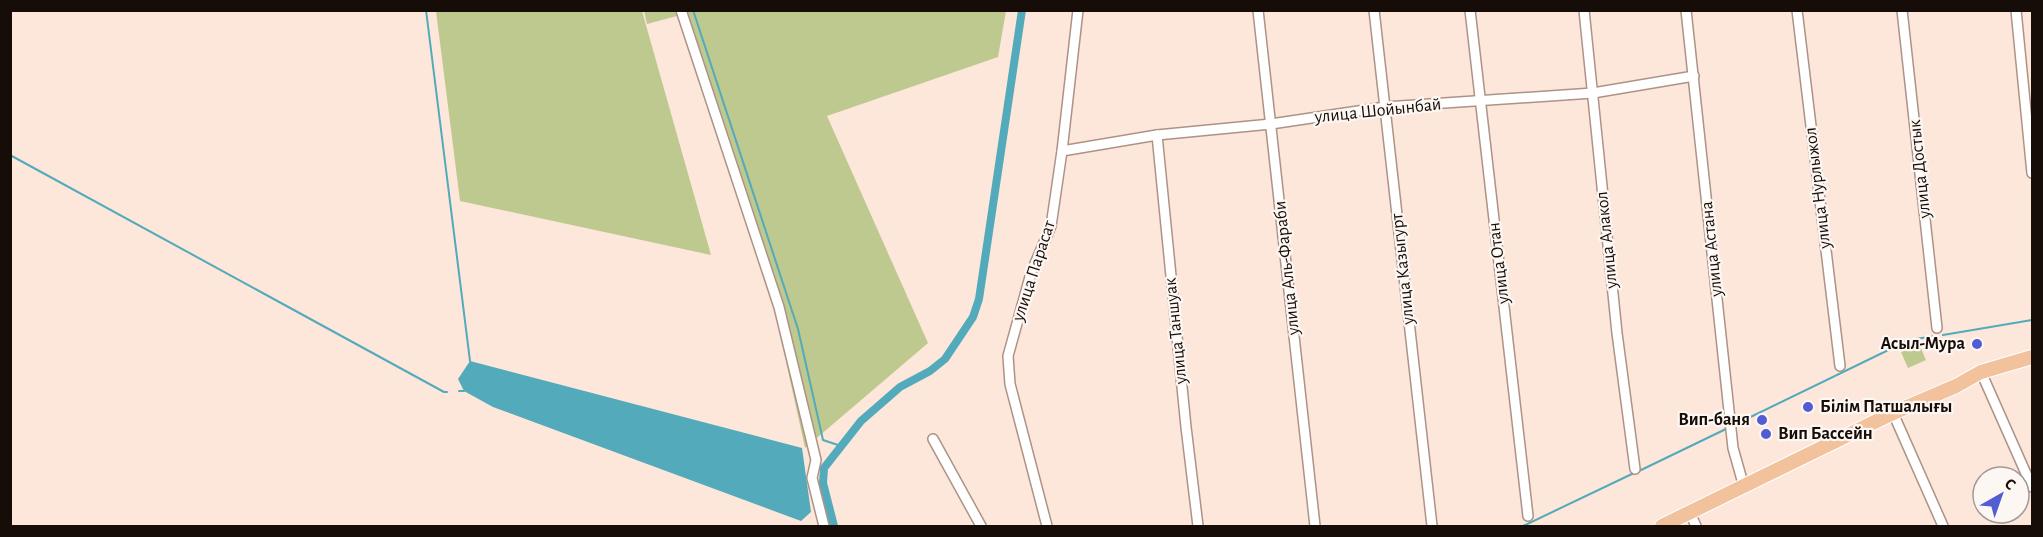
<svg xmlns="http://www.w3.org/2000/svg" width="2043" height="537" font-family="'Alegreya Sans',sans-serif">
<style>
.green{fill:#bec990}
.water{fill:#52aaba}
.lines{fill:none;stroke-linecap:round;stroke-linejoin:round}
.stream{stroke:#52aaba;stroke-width:2}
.canal{stroke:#52aaba;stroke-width:8}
.minor-casing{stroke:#ad9386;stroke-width:12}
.primary-casing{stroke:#fff;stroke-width:16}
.minor{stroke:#fff;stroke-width:9}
.primary{stroke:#f1c29c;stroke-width:14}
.poi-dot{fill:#515dd3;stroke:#fdf7f4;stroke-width:2}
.labels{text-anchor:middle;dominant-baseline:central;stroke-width:4.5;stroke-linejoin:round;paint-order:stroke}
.street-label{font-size:18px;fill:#160d08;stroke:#fdf7f4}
.poi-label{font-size:18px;font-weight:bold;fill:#160d08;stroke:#fdf7f4;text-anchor:end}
</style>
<rect width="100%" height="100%" fill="#fde6da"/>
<g class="green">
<path d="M436,11h206l69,244 -251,-54z"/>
<path d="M644,11h362l-8,46 -171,59 101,227 -123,105 -30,-137 -95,-290 -3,-5 -30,8z"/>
<path d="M1919,344l7,16 -18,8 -7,-16z"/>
</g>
<path class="water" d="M470,361l332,87 9,64 -10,9 -308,-114 -29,-16 -6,-12z"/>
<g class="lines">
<g class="stream">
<path d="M426,10l44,351"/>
<path d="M693,10l105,319 25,111 18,6"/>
<path d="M10,155l434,237h3"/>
<path d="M1943,335l89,-15"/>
<path d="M459,391h5"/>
<path d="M1734,425l175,-85 26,-4"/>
<path d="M1639,471l89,-43"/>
<path d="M1523,526l111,-53"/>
</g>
<path class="canal" d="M834,526l-11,-43 1,-15 37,-47 39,-34 30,-16 15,-12 28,-42 6,-18 43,-289"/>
<g class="minor-casing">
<g id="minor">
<path d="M681,10l98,297 37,153 -4,18 12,48"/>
<path d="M1258,10l57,516"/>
<path d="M1374,10l58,516"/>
<path d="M1470,10l58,506"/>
<path d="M1584,10l33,323 18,136"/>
<path d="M1686,10l47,438 11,39"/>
<path d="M1797,10l43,356"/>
<path d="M1902,10l35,318"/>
<path d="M2016,10l16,163"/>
<path d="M1157,135l29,292 12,99"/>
<path d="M1062,151l95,-16 114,-11 114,-17 208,-14 101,-17"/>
<path d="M1981,372l51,115"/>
<path d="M1893,413l50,113"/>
<path d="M933,439l48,87"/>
<path d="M1690,513l6,13"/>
<path d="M1047,526l-37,-142 -2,-28 23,-83 20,-47 11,-75 16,-141"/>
</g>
</g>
<g class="primary-casing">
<path id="primary" d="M1662,526l231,-113 63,-27 25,-14 51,-15"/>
</g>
<use href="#minor" class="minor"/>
<use href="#primary" class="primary"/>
</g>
<g class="poi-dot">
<circle cx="1977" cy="344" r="6"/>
<circle cx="1808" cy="407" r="6"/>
<circle cx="1762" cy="420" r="6"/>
<circle cx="1766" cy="434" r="6"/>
</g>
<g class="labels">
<g class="street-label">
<text transform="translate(1378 111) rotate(-6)">улица Шойынбай</text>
<text transform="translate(1920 169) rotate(-96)">улица Достык</text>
<text transform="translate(1818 188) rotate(-97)">улица Нурлыжол</text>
<text transform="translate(1607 240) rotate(-96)">улица Алакол</text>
<text transform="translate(1712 249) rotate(-96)">улица Астана</text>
<text transform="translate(1499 263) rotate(-97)">улица Отан</text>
<text transform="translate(1287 268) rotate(-96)">улица Аль-Фараби</text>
<text transform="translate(1403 269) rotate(-96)">улица Казыгурт</text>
<text transform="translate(1034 271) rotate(-72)">улица Парасат</text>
<text transform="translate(1176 331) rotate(-96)">улица Таншуак</text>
</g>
<g class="poi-label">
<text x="1965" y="344">Асыл-Мура</text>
<text x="1820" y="407" text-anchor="start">Білім Патшалығы</text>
<text x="1750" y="420">Вип-баня</text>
<text x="1778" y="434" text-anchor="start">Вип Бассейн</text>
</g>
</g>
<rect width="2043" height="537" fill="none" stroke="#160d08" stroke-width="24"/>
<g transform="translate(2001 495) rotate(40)"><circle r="28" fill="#fdf7f4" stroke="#a19996" stroke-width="1.5"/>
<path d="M0-4.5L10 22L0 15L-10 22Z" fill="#515dd3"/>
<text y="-9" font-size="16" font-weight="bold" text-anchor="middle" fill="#160d08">С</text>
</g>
</svg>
